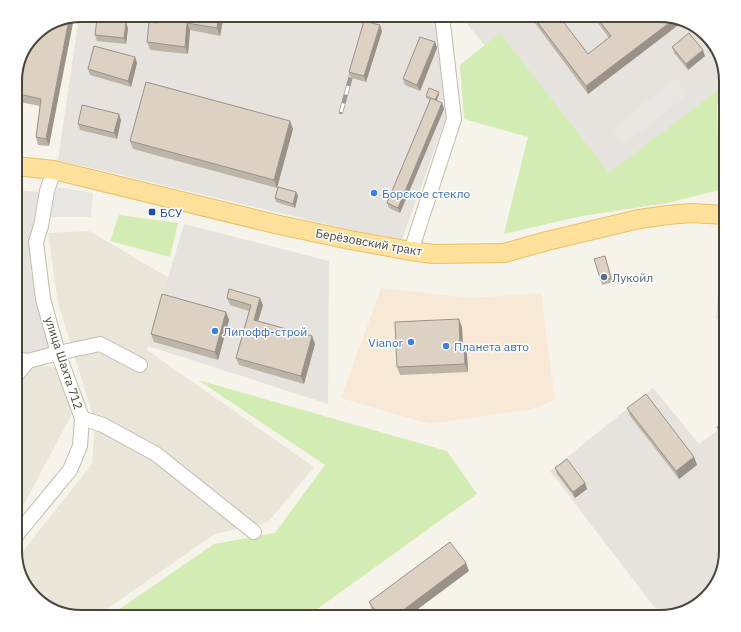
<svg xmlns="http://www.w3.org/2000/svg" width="741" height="632" font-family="'IBM Plex Sans',sans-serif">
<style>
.residential{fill:#eae5d9}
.commercial{fill:#f8e9d7}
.industrial{fill:#e6e2dd}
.green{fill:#d3ecb3}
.parking{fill:#e8e6e3}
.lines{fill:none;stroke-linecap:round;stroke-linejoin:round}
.minor-casing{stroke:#c3bbad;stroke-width:16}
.major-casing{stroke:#eabf66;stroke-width:20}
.minor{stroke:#fff;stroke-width:14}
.major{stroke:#ffe19c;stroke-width:18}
.rail-casing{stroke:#9a9a9a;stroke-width:4.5}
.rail{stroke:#fff;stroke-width:3;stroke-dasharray:9;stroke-linecap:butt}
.wall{fill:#bdb4a8}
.shaded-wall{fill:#9a9288}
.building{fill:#dcd1c3;stroke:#9a9288}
.shop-dot{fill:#3f7fe0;stroke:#fff;stroke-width:1.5}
.transit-dot{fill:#1a4fb4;stroke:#fff;stroke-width:1.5}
.service-dot{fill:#5c6f8a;stroke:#fff;stroke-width:1.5}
.labels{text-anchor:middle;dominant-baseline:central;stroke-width:3;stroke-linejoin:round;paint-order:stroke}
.shop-label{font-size:12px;fill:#366cbe;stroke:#fff;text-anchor:start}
.transit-label{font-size:12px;fill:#164399;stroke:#fff;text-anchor:start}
.street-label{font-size:12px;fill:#4b4438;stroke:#fff}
.service-label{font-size:12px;fill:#4e5e75;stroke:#fff;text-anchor:start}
.rim{fill:none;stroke:#4b4438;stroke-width:2}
</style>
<rect width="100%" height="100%" fill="#f6f3eb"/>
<g class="residential">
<path d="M89,231l80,47 -22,72 167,117 -46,55 -53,12 -120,83h-14l-44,-16 -15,-21 -5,-19 6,-10 69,-87 3,-42 -37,-119 -10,-70z"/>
<path d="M15,362l39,5 20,43 -59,111z"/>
</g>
<path class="commercial" d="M381,288l89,10 71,-5 14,107 -22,9 -104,15 -88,-26z"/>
<g class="industrial">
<path d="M81,15h356l11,97 -47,130 -343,-82 21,-144z"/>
<path d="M460,15h200l44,16 17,24 5,26v16l-122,97z"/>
<path d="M15,190l24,2 -8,80 24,85 -40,-3z"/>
<path d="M184,224l145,37 -1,143 -180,-58z"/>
<path d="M722,242l4,1v76h-10z"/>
<path d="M653,388l46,56 27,-20v127l-15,39 -44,26 -5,1 -112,-146z"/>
</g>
<g class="green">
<path d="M500,33l109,140 117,-89v12l-9,7 2,87 -51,13 -86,13 -78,18 24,-97 -64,-18 -4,-54z"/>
<path d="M726,100v90l-3,-1 -3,-85z"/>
<path d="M119,215l59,8 -8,34 -60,-16z"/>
<path d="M198,380l249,71 30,43 -171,123h-198l106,-73 61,-11 50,-68z"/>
</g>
<g class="parking">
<path d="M676,77l12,18 -65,50 -12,-15z"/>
<path d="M57,187l36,6 -2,24h-42z"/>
</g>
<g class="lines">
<g class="minor-casing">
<g id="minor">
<path d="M411,251l43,-132 -12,-104"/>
<path d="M15,359l13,2 30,-8 42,-9 40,21"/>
<path d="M15,377l13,-16"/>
<path d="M82,418l21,7 53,29 98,78"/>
<path d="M15,538l4,-6 51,-62 10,-24 2,-28 -24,-65 -15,-54 -7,-57 5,-16 6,-35 7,-21"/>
</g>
</g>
<g class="major-casing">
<path id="major" d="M15,166l39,4 221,54 75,16 61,11 22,3 71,-1 43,-12 92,-22 29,-4 23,-2 35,2"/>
</g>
<use href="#minor" class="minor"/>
<use href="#major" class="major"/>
<g class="rail-casing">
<g id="rail">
<path d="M363,32l4,-17"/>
<path d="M341,112l13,-47"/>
</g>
</g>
<use href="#rail" class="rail"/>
</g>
<g class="wall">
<path d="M158,15h66l-4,21 -30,-6 -2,24 -38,-4 -3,-8 10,-19z"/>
<path d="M529,15h29l30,39 21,-16 -17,-23h41l2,3 38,11 -85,65z"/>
<path d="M128,28l-2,16 -29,-3 -2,-6z"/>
<path d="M382,31l-16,51 -15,-4 -2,-6z"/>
<path d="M40,34l9,112 -11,-1 -2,-8 4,-31 -25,-5v-25z"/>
<path d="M435,42l2,6 -17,43 -15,-6 -2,-6z"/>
<path d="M672,47l33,9 -17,14 -14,-17z"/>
<path d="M135,57l2,6 -6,24 -41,-12 -2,-6z"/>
<path d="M439,94l-2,7 7,8 -44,104 -11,-5 -2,-5 43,-103 -4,-2v-2z"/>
<path d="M121,120l-4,19 -37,-9 -2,-6z"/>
<path d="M290,121l3,8 -16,59 -144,-39 -3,-8z"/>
<path d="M296,192l2,4 -3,12 -19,-6 -1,-4z"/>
<path d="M726,249v18h-4l-1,-2z"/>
<path d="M606,260l7,22 -11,3 -1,-4z"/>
<path d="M227,298l36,7 -5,16 54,15 3,8 -11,40 -65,-19 -3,-7 13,-47 -19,-6z"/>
<path d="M226,312l3,8 -11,40 -64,-18 -3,-8z"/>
<path d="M462,327l1,19 4,8 1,18 -68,3 -3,-8z"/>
<path d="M627,408l67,49 3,8 -18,14 -49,-63z"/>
<path d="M726,421v22l-6,-8 -3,-8z"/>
<path d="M555,468l30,15 2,6 -12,9 -18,-24z"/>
<path d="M469,571l-62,46h-30l-5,-7 -3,-8z"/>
</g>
<g class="shaded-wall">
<path d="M219,15h5l-4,21 -3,-8z"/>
<path d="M74,18l-25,128 -3,-7 23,-120z"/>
<path d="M673,20l8,3 -93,71 -2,-8z"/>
<path d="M126,22l2,6 -2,16 -2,-6z"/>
<path d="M187,23l3,7 -2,24 -3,-7z"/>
<path d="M380,25l2,6 -16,51 -2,-6z"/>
<path d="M435,42l2,6 -17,43 -3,-6z"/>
<path d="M703,50l2,6 -17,14 -2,-6z"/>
<path d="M135,57l2,6 -6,24 -3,-6z"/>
<path d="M439,92v2l-3,8 -1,-2z"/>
<path d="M442,103l2,6 -44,104 -2,-5z"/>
<path d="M119,114l2,6 -4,19 -3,-6z"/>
<path d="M290,121l3,8 -16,59 -3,-8z"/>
<path d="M296,192l2,4 -3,12 -2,-4z"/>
<path d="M19,294l2,6 -6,29v-16z"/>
<path d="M260,298l3,7 -7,23 -2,-8z"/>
<path d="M226,312l3,8 -11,40 -3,-8z"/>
<path d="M459,319l3,8 1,27 -3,-8z"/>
<path d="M312,336l3,8 -11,40 -3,-8z"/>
<path d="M464,346l3,8 1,18 -3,-8z"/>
<path d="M694,457l3,8 -18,14 -3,-8z"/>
<path d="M585,483l2,6 -12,9 -2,-6z"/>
<path d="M466,563l3,8 -62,46h-13z"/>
</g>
<g class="building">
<path d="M158,15h61l-2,13 -30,-5 -2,24 -38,-5 2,-20 8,1z"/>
<path d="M532,15h26l30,39 23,-18 -16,-21h38l2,3 4,-3h21l13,5 -87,66z"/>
<path d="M69,19l-23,120 -10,-2 5,-38 -26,-6v-17l21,-42h4v-4z"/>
<path d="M97,19l29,3 -2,16 -29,-3z"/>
<path d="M364,21l16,4 -16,51 -15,-4z"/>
<path d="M689,33l14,17 -17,14 -14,-17z"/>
<path d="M420,37l15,5 -18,43 -14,-6z"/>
<path d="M94,46l41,11 -7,24 -40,-12z"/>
<path d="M146,82l144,39 -16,59 -144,-39z"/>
<path d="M429,88l10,4 -4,8 -9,-4z"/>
<path d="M431,98l11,5 -44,105 -11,-5z"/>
<path d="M82,105l37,9 -5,19 -36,-9z"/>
<path d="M278,187l18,5 -3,12 -18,-6z"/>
<rect x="721" y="249" width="5" height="16"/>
<path d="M605,256l6,22 -10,3 -7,-22z"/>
<path d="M229,289l31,9 -6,22 58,16 -11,40 -65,-18 15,-53 -24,-7z"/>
<path d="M15,293l4,1 -4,19z"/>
<path d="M162,294l64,18 -11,40 -64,-18z"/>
<path d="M459,319l1,27h4l1,18 -68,3 -2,-45z"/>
<path d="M646,394l48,63 -18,14 -49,-63z"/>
<path d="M726,421v18l-9,-12z"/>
<path d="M567,459l18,24 -12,9 -18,-24z"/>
<path d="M450,542l16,21 -72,54h-14l-11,-15z"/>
<path d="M710,593v2l-24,17 -9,2 -1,-2z"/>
<path d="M458,613l2,4h-7z"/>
</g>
<g class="shop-dot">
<circle cx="374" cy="193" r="4"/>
<circle cx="215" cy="331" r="4"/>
<circle cx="411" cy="342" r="4"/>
<circle cx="446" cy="346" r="4"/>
</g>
<rect class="transit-dot" x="148" y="208" width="8" height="8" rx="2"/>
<circle class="service-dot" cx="604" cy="277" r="4"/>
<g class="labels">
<g class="shop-label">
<text x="382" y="193">Борское стекло</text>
<text x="223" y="331">Липофф-строй</text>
<text x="403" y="342" text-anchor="end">Vianor</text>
<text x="454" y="346">Планета авто</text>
</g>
<g class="transit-label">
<text x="160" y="212">БСУ</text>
</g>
<g class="street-label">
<text transform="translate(369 242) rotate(10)">Берёзовский тракт</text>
<text transform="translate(64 363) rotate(72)">улица Шахта 712</text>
</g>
<g class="service-label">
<text x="612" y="277">Лукойл</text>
</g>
</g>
<path d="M0 0H741V632H0ZM81 22H660A59 59 0 0 1 719 81V551A59 59 0 0 1 660 610H81A59 59 0 0 1 22 551V81A59 59 0 0 1 81 22Z" fill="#fff" fill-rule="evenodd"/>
<path class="rim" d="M81 22H660A59 59 0 0 1 719 81V551A59 59 0 0 1 660 610H81A59 59 0 0 1 22 551V81A59 59 0 0 1 81 22Z"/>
</svg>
